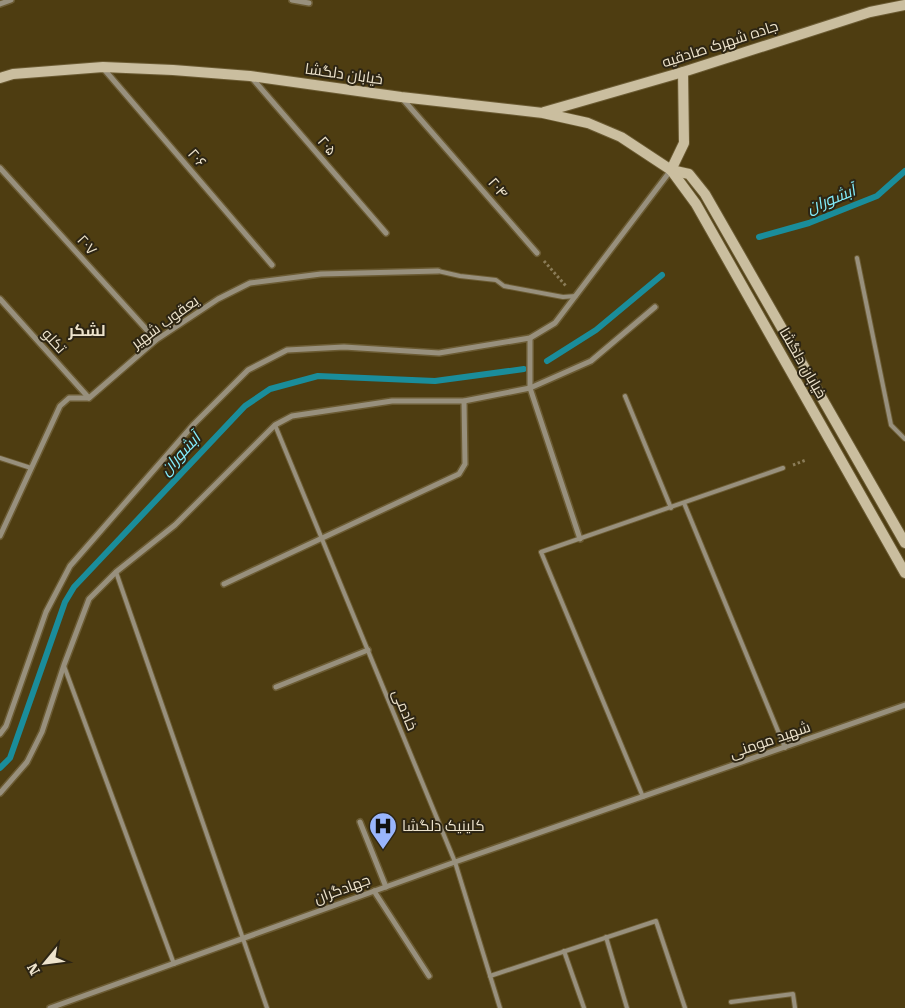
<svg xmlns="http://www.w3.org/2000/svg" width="905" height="1008" font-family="'Roboto Serif',Cairo,serif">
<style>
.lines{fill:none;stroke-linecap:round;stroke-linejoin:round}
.stream{stroke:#1a8d9b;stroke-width:6}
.lane-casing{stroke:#6b5b33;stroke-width:6}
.street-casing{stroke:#6b5b33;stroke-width:8}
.secondary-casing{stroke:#6b5b33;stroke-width:12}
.path{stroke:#8a7c58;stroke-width:3;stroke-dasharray:2.5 2.5;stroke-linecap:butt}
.lane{stroke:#98907d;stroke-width:4}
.street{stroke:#98907d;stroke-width:5}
.secondary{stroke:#cabe9f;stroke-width:10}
.labels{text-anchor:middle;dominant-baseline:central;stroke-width:4;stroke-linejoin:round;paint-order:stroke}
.street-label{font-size:15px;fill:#ede3cc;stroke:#2d2513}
.poi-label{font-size:15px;fill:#ede3cc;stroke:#2d2513;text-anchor:start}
.water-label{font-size:16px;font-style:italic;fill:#84effe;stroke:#2d2513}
.neighbourhood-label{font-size:16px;font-weight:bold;fill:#ede3cc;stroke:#2d2513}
</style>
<rect width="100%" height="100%" fill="#4e3d11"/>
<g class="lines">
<g class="stream">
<path d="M759,237l50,-14 68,-27 28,-25"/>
<path d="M547,361l49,-31 66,-55"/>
<path d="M0,768l10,-10 55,-156 9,-15 171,-181 25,-17 48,-13 117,5 89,-12"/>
</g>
<g class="lane-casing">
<g id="lane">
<path d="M857,258l34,167 14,14"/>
<path d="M438,271l22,5 36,4 8,6 59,11 13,-1"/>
<path d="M625,396l46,112"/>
<path d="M275,425l180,437 45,146"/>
<path d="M0,458l31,10"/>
<path d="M684,503l101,245"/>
<path d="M116,572l151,436"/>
<path d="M64,666l110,298"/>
<path d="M643,797l-102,-245 242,-84"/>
<path d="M606,937l21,71"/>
<path d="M564,951l20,57"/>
<path d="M490,976l166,-55 29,87"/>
<path d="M731,1002l62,-8 2,14"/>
</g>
</g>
<g class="street-casing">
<g id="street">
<path d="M292,0l17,3"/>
<path d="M0,4l11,-4"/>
<path d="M103,68l169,197"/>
<path d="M252,78l134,155"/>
<path d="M401,97l136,156"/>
<path d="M0,168l156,172"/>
<path d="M0,299l89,99"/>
<path d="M530,338v50l50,151"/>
<path d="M0,536l60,-130 9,-8h20l67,-58 62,-41 32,-16 71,-9 117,-3"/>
<path d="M224,584l235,-110 6,-10 -1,-63"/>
<path d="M276,687l92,-37"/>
<path d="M0,734l6,-8 40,-114 24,-46 124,-142 54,-54 39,-20 57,-3 95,6 91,-15 25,-15 116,-153"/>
<path d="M0,793l27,-31 15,-30 22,-67 25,-66 27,-27 59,-47 100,-100 17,-9 100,-15h72l66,-13 61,-27 64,-54"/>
<path d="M360,822l26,65"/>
<path d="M374,891l55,85"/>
<path d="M50,1008l405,-146 450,-157"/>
</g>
</g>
<g class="secondary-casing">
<g id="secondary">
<path d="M0,78l13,-4 90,-7 70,3 77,6 151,21 142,16 45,10 33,14 50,33 18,4 16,20 200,349"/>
<path d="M544,112l139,-40 187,-60 35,-7"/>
<path d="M671,170l25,34 209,369"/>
<path d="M671,170l13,-27 -1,-71"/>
</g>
</g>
<g class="path">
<path d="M544,261l22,25"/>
<path d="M793,465l13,-5"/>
</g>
<use href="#lane" class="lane"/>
<use href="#street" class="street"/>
<use href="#secondary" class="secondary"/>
</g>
<defs>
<g id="hospital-pin" transform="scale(1.4375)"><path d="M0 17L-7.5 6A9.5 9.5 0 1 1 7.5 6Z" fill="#99b5fd" stroke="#2d2513"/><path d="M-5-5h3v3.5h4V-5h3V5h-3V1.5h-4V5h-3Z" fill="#111"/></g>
</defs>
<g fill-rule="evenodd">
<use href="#hospital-pin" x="383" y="826"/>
</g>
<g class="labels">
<g class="street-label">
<text transform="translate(720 44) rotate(-18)">جاده شهرک صادقیه</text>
<text transform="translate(344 74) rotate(8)">خیابان دلگشا</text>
<text transform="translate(327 146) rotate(49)">۲۰۵</text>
<text transform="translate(197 158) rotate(49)">۲۰۶</text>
<text transform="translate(498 188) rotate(49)">۲۰۴</text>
<text transform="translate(87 245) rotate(48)">۲۰۷</text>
<text transform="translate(165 322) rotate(-36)">یعقوب شهیر</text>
<text transform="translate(54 341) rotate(48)">تکلو</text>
<text transform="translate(803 363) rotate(60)">خیابان دلگشا</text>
<text transform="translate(405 710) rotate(68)">خادمی</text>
<text transform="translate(770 740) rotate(-19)">شهید مومنی</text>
<text transform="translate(342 889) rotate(-20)">جهادگران</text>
</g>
<g class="poi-label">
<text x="402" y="826">کلینیک دلگشا</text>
</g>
<g class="water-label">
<text transform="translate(831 199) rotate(-22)">آبشوران</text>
<text transform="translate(180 454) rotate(-47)">آبشوران</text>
</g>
<g class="neighbourhood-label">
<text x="87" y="330">لشکر</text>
</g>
</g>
<g transform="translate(45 963) rotate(241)" stroke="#2d2513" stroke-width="4" paint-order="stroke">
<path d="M0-4L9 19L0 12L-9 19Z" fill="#ede3cc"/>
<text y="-8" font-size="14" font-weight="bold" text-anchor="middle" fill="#ede3cc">N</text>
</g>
</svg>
